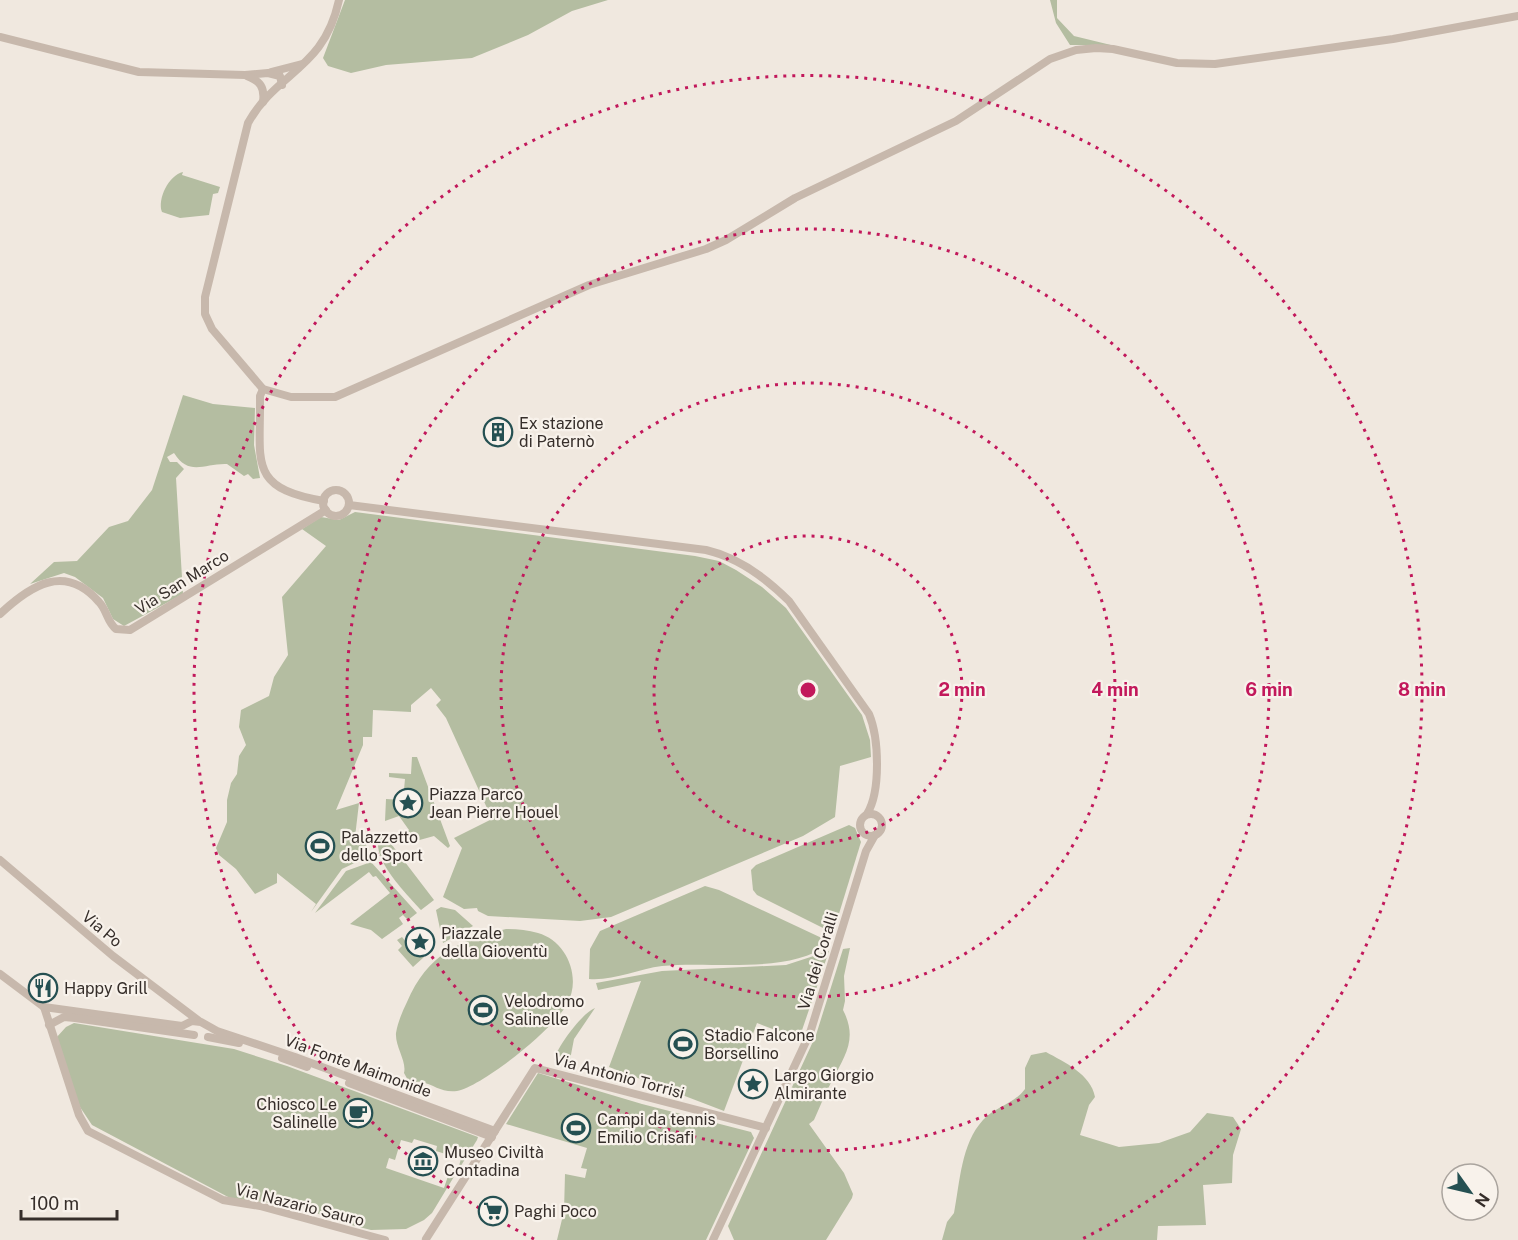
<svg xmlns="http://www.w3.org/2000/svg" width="1518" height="1240" font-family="'Public Sans',sans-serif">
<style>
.green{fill:#b4bda1}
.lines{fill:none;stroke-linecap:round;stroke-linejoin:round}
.minor{stroke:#c7b8ac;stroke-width:8}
.ring{fill:none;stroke:#c2185b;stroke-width:3;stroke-dasharray:3 6}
.labels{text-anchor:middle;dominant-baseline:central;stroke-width:4.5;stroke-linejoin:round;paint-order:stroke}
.poi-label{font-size:16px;fill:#362e2a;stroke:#f8f2eb;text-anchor:start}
.street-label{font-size:16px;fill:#362e2a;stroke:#f8f2eb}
.centre{fill:#c2185b;stroke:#f8f2eb;stroke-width:3}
.ring-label{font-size:18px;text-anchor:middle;font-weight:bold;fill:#c2185b;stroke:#f8f2eb;stroke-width:4.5;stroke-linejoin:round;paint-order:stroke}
</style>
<rect width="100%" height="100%" fill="#f0e8df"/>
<g class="green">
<path d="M345,0h263l-36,11 -44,24 -56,23 -86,7 -35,8 -23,-7 -5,-8z"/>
<path d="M1050,0h7v18l17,18 37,9h-41l-14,-22z"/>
<path d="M183,172l-1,3 38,12 -2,6 -5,1 -4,21 -29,3 -18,-6c-5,-13 7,-37 21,-40z"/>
<path d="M183,395l30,9 42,4 -1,37 6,33 -7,1 -5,-5 -4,2 -17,-12c-22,-1 -38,13 -53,-11l-7,4 3,5h7l7,7 -8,9 7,116 -59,32 -11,-7 -10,-21 -28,-21 -11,-4 -34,11 24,-22 23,-1 32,-34 19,-6 24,-31z"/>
<path d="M355,512l340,44 24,5 17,9 26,17 24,21 76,107 8,25 1,17 -31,9 -5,51 -32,19 -192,81 -31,4 -92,-5 -10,-5 -1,-3 -13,1 -21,-12 19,-49 -8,-10 38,-19 -46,-101 -10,-13 5,-5 -10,-12 -20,17v7l-38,-2 -1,27h-9v8l-27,65 23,-7 -4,34 14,-3 -3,5 1,18 -25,12 -31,43 5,-8 -39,-31v10l-22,11 -19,-25 -17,-14 -3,-7 11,-26v-22l4,-17 6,-9 2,-18 7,-11 -7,-18 2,-17 28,-14 5,-19 14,-22 -6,-58 44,-51 -24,-17 19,-12 18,3z"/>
<path d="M412,757h5l33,89 -2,2 -14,-12 -18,5 -5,-7 -12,8 -3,-4 13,-8 -10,-14 -14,5 1,-22 17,1 2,-21 -16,-2v-4l22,1z"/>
<path d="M849,825l6,3 6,14 -27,88 -5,1 -72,-36 -4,-5 -2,-20 5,-5z"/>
<path d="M382,832l52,68 -13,10c-14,-16 -56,-56 -39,-78z"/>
<path d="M371,862l46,51 -9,7 -5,-5 -4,3 4,6 -21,15 -11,-9 -21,-6 40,-31 -14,-17 -3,1 -4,-5 -54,41 31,-42z"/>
<path d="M705,886l14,4 107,50 3,4c-41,31 -117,17 -167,22 -24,3 -49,15 -73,13l1,-30 10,-18z"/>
<path d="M441,907l14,3 18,16 -30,17 -7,-33z"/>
<path d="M506,929c11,0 22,1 32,4 29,8 44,45 29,71 -12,24 -84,82 -110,87 -15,2 -23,-6 -35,-9 -4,-1 -8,1 -13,0l-5,-9c3,-12 -9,-26 -8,-40 2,-11 6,-21 11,-31 21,-48 51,-61 99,-73z"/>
<path d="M402,937l5,6 2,-2 15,16 -11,10 -15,-17 4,-4 -5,-6z"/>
<path d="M850,948l-6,28 1,25 -2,9c15,29 2,45 -11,71 -7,12 -12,26 -18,39l-5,4 35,49 9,21 -1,4 -26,42h-92l-6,-14 88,-191 27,-86z"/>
<path d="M829,951l-30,88 -42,-16 -33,88 -115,-44 32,-86 -43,9 -2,-7 66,-12 124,-6z"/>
<path d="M595,1008l-21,31 -5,26 -15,-5c3,-13 28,-47 41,-52z"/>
<path d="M74,1023l160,26 53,17 191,71 -1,3 -20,32 4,-13 -25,-8 1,-5 -23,-7 -2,4 -11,-3 -6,20 -6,-2 -3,10 58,20 5,-15 6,2 -23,38 -8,7 -18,9 -35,1 -39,-10 -29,-13 -73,-9 -138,-73 -12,-18 -24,-69 10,-11z"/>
<path d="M1046,1052c18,10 45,22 49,45l-6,8 -9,30 39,12 40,-4 31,-11 17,-19 26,4 8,12 -8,26 -1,28 -29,2 3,40 -48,1 -1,14h-215l5,-18 7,-9c6,-31 7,-69 29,-93 12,-13 31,-16 42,-31v-21l6,-13z"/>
<path d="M538,1073l104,31 109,28 3,6 -48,102h-149l7,-29 1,-37 20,4 2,-9 -6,-1 6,-20 -81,-24z"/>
</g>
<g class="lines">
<g class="minor">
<path d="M339,0c-15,70 -62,71 -91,123l-43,174v17l7,15 51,60 28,8h44l254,-112 117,-36 20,-9 69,-42 161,-77 94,-62 26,-9 20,-2 17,1 64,14 38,1 178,-25 125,-23"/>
<path d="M0,37l139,35 106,3 23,-2 12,3 2,9"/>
<path d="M271,72l31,-8"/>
<path d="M247,76c13,5 18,11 16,26"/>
<path d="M263,389l-3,7c1,66 -13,92 64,105"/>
<circle cx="336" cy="503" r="13"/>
<path d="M349,505l357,45c31,7 60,28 83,51l80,113c10,24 12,77 -2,100"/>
<path d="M0,614c31,-29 65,-51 99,-12 8,8 8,20 17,27l14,1 196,-120"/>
<circle cx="871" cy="825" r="11"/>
<path d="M0,860l113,96 86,65"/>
<path d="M0,974l44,33 35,108 9,16 135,69 37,6 125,34"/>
<path d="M44,1007l138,19 10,-5 9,1 16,9 78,26 200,74"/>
<path d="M49,1025l15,-8 11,1 119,17"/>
<path d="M208,1037l31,6"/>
<path d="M282,1058l25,9"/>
<path d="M349,1083l143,54"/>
<path d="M426,1239l109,-171 231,60"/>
<path d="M713,1240l97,-207 56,-182 9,-16"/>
</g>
</g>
<g class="ring">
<circle cx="808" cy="690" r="154"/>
<circle cx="808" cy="690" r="307"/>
<circle cx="808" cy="690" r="461"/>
<path d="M534 1239A614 614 0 1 1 1082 1239"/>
</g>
<defs>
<g id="building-ring" transform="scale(1.5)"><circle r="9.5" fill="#f8f2eb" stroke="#255052" stroke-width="1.5"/><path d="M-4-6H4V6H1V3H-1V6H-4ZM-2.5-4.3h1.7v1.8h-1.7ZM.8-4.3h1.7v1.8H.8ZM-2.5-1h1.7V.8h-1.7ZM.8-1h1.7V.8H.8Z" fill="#255052"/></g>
<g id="sight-ring" transform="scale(1.5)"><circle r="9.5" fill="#f8f2eb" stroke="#255052" stroke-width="1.5"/><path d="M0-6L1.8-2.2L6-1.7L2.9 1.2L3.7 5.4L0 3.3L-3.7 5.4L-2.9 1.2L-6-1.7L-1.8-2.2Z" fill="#255052"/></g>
<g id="stadium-ring" transform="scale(1.5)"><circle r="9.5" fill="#f8f2eb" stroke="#255052" stroke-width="1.5"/><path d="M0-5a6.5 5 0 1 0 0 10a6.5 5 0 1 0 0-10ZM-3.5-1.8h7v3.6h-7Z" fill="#255052"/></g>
<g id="restaurant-ring" transform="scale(1.5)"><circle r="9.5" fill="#f8f2eb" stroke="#255052" stroke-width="1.5"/><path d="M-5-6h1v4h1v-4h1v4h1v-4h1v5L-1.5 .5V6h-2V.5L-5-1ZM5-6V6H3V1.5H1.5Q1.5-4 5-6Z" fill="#255052"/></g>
<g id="cafe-ring" transform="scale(1.5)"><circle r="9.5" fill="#f8f2eb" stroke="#255052" stroke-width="1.5"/><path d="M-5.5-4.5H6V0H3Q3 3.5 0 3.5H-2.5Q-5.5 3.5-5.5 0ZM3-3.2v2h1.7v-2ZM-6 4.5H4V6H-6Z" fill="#255052"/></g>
<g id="museum-ring" transform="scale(1.5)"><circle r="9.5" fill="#f8f2eb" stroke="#255052" stroke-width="1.5"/><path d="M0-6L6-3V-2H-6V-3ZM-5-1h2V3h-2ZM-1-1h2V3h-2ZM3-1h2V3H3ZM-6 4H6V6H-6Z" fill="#255052"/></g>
<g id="supermarket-ring" transform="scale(1.5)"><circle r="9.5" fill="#f8f2eb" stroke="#255052" stroke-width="1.5"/><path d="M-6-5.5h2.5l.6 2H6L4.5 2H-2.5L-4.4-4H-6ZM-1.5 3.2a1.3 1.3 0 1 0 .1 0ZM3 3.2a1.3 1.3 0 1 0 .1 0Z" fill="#255052"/></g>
</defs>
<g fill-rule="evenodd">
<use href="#building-ring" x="498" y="432"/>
<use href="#sight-ring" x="408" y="803"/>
<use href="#stadium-ring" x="320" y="846"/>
<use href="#sight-ring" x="420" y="942"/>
<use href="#restaurant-ring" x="43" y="988"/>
<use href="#stadium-ring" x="483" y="1010"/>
<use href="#stadium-ring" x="683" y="1044"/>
<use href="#sight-ring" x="753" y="1084"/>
<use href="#cafe-ring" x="358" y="1113"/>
<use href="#stadium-ring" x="576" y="1128"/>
<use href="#museum-ring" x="423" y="1161"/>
<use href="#supermarket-ring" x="493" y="1211"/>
</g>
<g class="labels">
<g class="poi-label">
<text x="519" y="423">Ex stazione<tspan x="519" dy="18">di Paternò</tspan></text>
<text x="429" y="794">Piazza Parco<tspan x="429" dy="18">Jean Pierre Houel</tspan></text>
<text x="341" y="837">Palazzetto<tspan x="341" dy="18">dello Sport</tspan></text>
<text x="441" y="933">Piazzale<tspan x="441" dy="18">della Gioventù</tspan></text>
<text x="64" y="988">Happy Grill</text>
<text x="504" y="1001">Velodromo<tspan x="504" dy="18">Salinelle</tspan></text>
<text x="704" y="1035">Stadio Falcone<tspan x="704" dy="18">Borsellino</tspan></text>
<text x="774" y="1075">Largo Giorgio<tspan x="774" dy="18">Almirante</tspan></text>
<text x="337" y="1104" text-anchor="end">Chiosco Le<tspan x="337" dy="18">Salinelle</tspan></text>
<text x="597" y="1119">Campi da tennis<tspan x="597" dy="18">Emilio Crisafi</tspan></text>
<text x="444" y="1152">Museo Civiltà<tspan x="444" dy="18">Contadina</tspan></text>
<text x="514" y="1211">Paghi Poco</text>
</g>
<g class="street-label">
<text transform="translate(182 582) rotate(-32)">Via San Marco</text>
<text transform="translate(102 929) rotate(40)">Via Po</text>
<text transform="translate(818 961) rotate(-73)">Via dei Coralli</text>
<text transform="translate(358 1066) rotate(20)">Via Fonte Maimonide</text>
<text transform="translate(619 1076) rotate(15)">Via Antonio Torrisi</text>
<text transform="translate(300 1205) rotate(14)">Via Nazario Sauro</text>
</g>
</g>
<circle cx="808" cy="690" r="9" class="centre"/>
<g class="ring-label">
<text x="962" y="696">2 min</text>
<text x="1115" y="696">4 min</text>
<text x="1269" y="696">6 min</text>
<text x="1422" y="696">8 min</text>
</g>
<g transform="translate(1470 1192) rotate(124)"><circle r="28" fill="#f8f2eb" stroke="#aaa49e" stroke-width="1.5"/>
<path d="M0-4.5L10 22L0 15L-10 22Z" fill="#255052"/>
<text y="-9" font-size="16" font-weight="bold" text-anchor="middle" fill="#362e2a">N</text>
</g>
<path d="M21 1210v9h96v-9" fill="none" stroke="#362e2a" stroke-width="3"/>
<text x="30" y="1210" font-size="18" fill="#362e2a" stroke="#f8f2eb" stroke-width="4.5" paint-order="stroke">100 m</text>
</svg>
